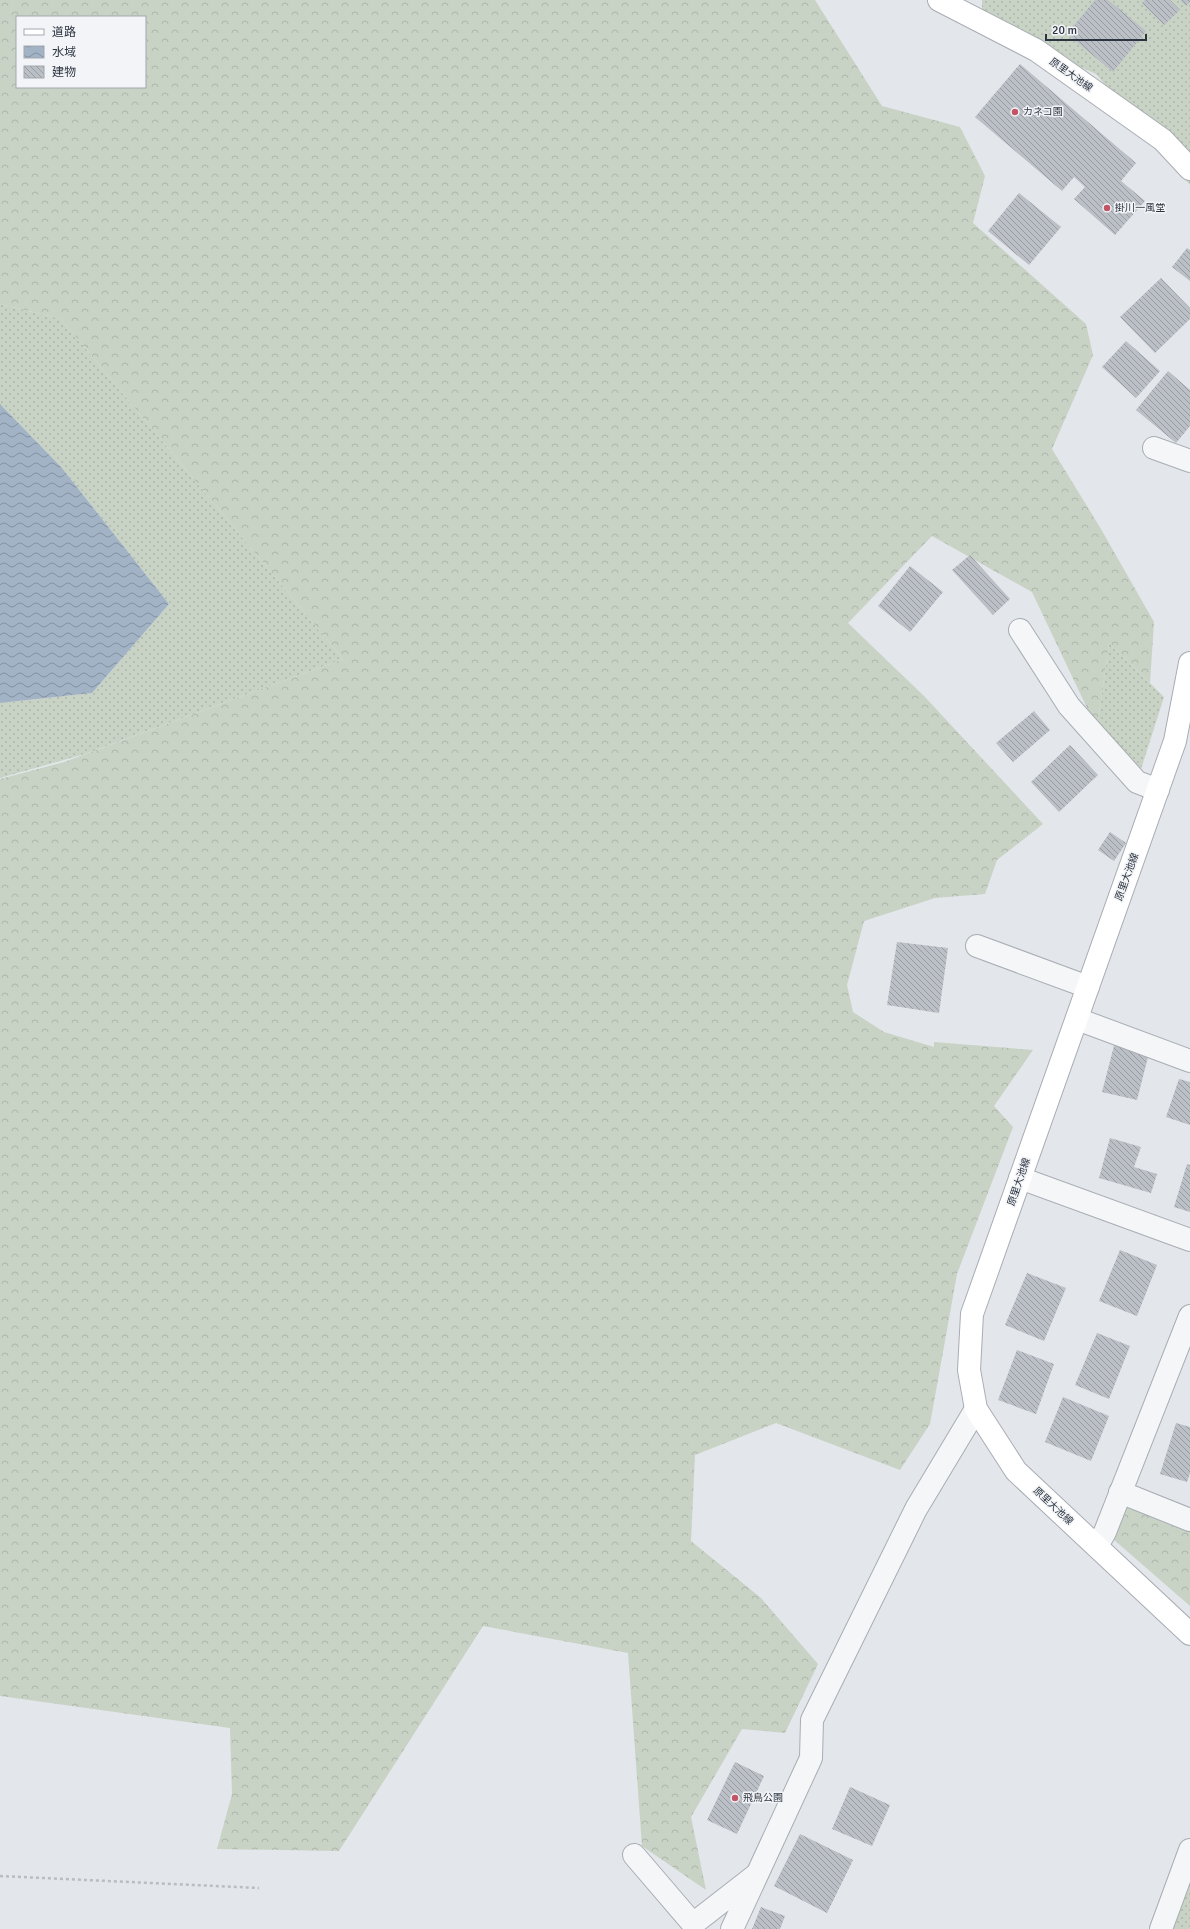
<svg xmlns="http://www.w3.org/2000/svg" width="1190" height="1929" font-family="Signika,'Noto Sans JP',sans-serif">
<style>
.grass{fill:url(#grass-dots)}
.forest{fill:url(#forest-crowns);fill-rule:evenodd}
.water{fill:url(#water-waves)}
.building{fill:url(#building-back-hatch)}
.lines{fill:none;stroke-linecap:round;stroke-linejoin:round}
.minor-casing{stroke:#a8adb4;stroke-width:24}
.secondary-casing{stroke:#a8adb4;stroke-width:24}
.path{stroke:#b9bcc1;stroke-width:2.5;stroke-dasharray:3 3;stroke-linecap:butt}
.minor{stroke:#f5f6f8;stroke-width:22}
.secondary{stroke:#fff;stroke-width:22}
.poi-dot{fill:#c25565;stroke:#f2f4f7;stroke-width:1.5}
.labels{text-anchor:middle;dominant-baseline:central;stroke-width:3;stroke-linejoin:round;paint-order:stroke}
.street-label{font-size:10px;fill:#2c3440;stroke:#f2f4f7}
.poi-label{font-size:10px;fill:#2c3440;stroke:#f2f4f7;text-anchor:start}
</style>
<defs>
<pattern id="grass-dots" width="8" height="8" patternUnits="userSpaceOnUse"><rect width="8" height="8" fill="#c8d3c5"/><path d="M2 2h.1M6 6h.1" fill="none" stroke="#acb6aa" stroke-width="1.8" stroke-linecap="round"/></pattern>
<pattern id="forest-crowns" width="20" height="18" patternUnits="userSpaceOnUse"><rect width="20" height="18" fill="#c8d3c5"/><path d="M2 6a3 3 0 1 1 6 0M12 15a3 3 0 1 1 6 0" fill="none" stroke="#acb6aa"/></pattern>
<pattern id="water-waves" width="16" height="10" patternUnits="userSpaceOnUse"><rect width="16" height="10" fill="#a2b3c6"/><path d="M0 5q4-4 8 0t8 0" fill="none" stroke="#8492a2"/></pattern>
<pattern id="building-back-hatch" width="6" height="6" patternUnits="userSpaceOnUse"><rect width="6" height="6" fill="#bbbfc6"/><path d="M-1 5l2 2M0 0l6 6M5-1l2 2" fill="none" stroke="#989ca2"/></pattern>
</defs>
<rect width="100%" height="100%" fill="#e3e6ea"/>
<g class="grass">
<path d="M982,0h208v185l-94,-111 -114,-51z"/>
<path d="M0,304l61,15 282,340 -258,95 -85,24v-75l92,-10 77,-89 -107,-136 -62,-64z"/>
<path d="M1109,643l55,54 -23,72 -23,-12 -21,-28z"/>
<path d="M1190,1878v51h-18z"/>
</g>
<g class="forest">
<path d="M0,0h815l67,106 78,21 25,49 -12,47 113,101 7,31 -41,94 49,80 53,93 -4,61 -41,-40 -12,86 -65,-137 -100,-56 -84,87 76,73 119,128 -46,36 -12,34 -50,4 -71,23 -17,64 6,27 31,20 50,15v-5l99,8 -39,56 19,21 -56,147 -27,150 -30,46 -124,-47 -81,32 -4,86 70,57 57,66 -33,69 -43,-4 -51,88 15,73 -64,-44 -14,-193 -145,-27 -144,225 -122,-2 15,-55 -2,-66 -230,-32v-917l64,-17 279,-103 -282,-340 -61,-15zM17,17h128v70h-128z"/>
<path d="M1120,1492l70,28v86l-85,-74z"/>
</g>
<path class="water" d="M0,404l62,64 107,136 -77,89 -92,10z"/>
<g class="building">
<path d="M1095,0h13l38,31 -33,41 -46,-38z"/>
<path d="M1145,0h25l10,10 -16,15 -22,-22z"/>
<path d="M1180,0h10v2l-4,4z"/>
<path d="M1020,64l116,99 -15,18 24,20 -30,34 -41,-36 11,-12 -11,-10 -12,14 -87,-74z"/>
<path d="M1019,193l42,34 -32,38 -41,-34z"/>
<path d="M1187,248l3,2v31l-18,-14z"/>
<path d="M1161,278l29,30v11l-35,34 -35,-36z"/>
<path d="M1126,341l34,30 -24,27 -34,-31z"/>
<path d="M1168,371l22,19v36l-14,17 -40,-33z"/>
<path d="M970,555l40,44 -17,16 -41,-45z"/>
<path d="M910,566l33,26 -33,40 -32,-26z"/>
<path d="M1034,711l16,19 -37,32 -17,-19z"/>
<path d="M1070,745l28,30 -39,37 -28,-30z"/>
<path d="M1110,832l16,11 -12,18 -16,-11z"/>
<path d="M897,942l51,6 -9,65 -52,-8z"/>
<path d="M1115,1042l33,15 -11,43 -35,-8z"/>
<path d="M1179,1079l11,3v43l-24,-8z"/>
<path d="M1110,1138l31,9 -7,20 23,7 -6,19 -52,-15z"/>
<path d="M1187,1164l3,1v47l-16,-5z"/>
<path d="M1120,1250l37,15 -20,51 -38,-15z"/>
<path d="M1027,1273l39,15 -22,53 -39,-16z"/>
<path d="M1097,1333l33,13 -21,53 -34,-14z"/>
<path d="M1017,1350l37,14 -18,50 -38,-14z"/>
<path d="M1063,1397l46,19 -18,45 -46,-19z"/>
<path d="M1176,1423l14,4v46l-3,9 -27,-8z"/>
<path d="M735,1762l29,14 -27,58 -30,-14z"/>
<path d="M850,1787l40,18 -18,41 -40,-17z"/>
<path d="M800,1834l53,26 -26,53 -53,-27z"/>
<path d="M761,1907l24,9 -5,13h-28z"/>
</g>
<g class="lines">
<g class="minor-casing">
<g id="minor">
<path d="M1154,448l36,13"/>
<path d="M1020,630l49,76 68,76 21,8"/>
<path d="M977,946l111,41"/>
<path d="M1077,1019l113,42"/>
<path d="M1020,1178l170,62"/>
<path d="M1120,1492l70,28"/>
<path d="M1097,1546l8,-14 85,-216"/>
<path d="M634,1855l59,69 63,-49"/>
<path d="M732,1929l79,-171 1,-38 104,-211 60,-100"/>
<path d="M1161,1929l29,-79"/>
</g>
</g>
<g class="secondary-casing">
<g id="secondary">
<path d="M939,0l97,50 127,90 27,29"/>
<path d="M1190,663l-15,78 -203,573 -3,56 7,39 40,62 174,163"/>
</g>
</g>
<path class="path" d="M0,1876l259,12"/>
<use href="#minor" class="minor"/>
<use href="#secondary" class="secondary"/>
</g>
<g class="poi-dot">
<circle cx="1015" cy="112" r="4"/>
<circle cx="1107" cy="208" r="4"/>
<circle cx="735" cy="1798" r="4"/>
</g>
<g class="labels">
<g class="street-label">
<text transform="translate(1071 75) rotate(35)">原里大池線</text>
<text transform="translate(1127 877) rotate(-70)">原里大池線</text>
<text transform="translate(1019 1182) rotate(-71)">原里大池線</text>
<text transform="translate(1053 1506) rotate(43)">原里大池線</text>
</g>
<g class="poi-label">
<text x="1023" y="112">カネコ園</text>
<text x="1115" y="208">掛川一風堂</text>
<text x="743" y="1798">飛鳥公園</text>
</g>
</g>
<rect x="16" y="16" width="130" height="72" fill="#f2f4f7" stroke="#a3a7ae"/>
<rect x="24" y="29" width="20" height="6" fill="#ffffff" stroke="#a3a7ae"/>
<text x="52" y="36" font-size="12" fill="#2c3440">道路</text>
<rect x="24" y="46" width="20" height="12" fill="url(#water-waves)" stroke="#a3a7ae"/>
<text x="52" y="56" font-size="12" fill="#2c3440">水域</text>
<rect x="24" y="66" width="20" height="12" fill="url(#building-back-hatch)" stroke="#a3a7ae"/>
<text x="52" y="76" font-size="12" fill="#2c3440">建物</text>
<path d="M1046 34v6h100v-6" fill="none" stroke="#2c3440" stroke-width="2"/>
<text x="1052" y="34" font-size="12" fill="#2c3440" stroke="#f2f4f7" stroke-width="3" paint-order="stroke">20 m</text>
</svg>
